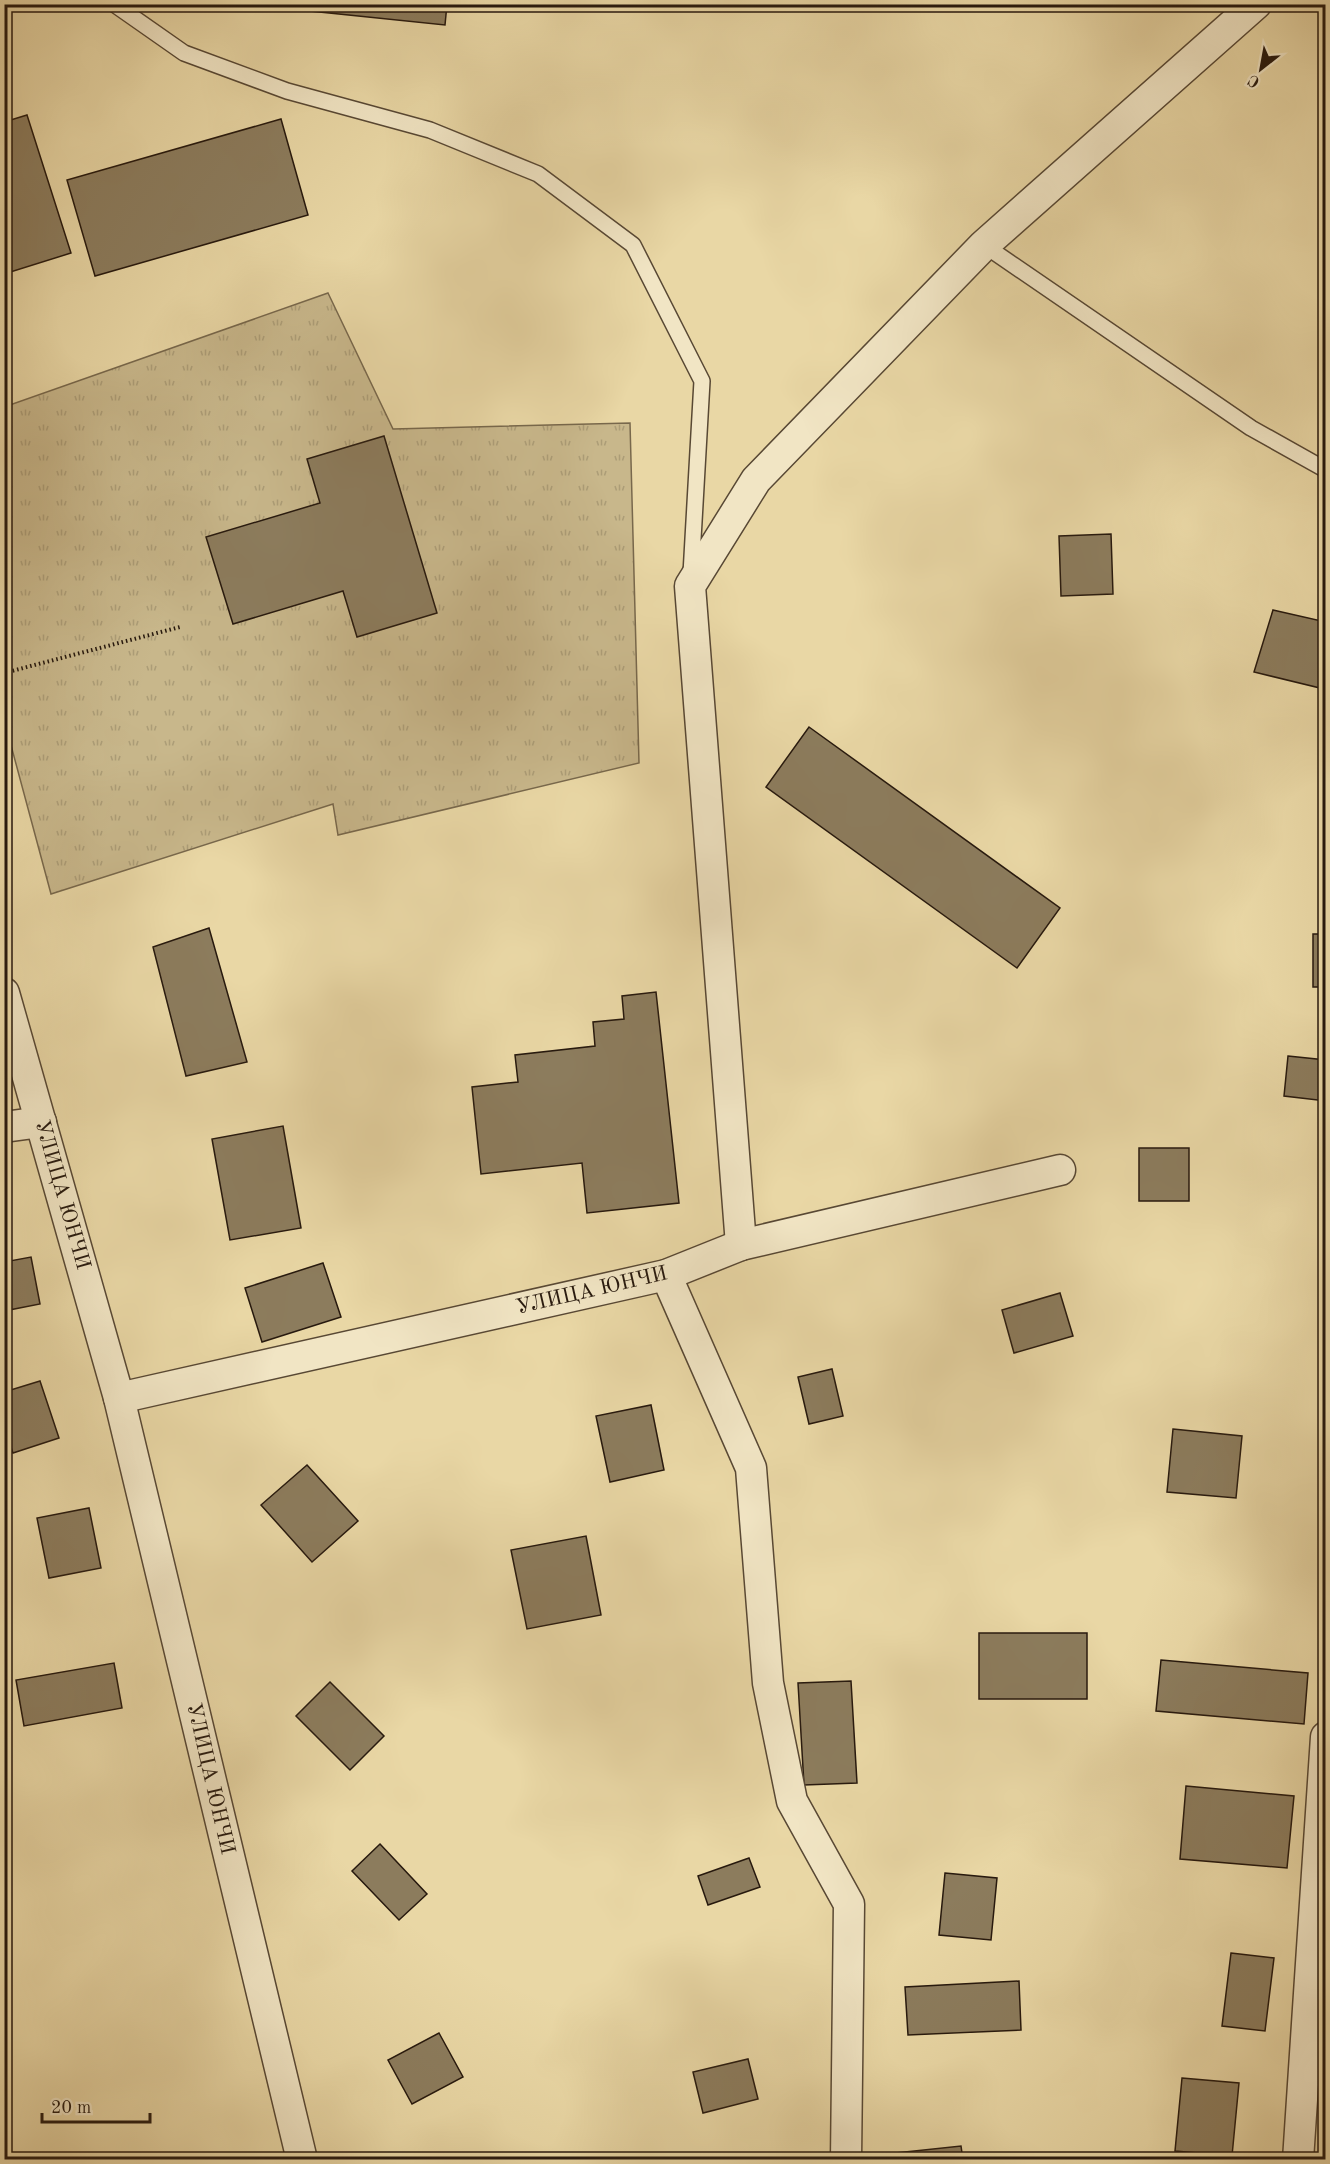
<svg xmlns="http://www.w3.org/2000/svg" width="1330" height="2164" font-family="'Old Standard TT',serif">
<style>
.park{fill:url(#park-tufts);stroke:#78684c;stroke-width:1.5}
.building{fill:#8c7c5d;stroke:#27190e;stroke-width:1.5}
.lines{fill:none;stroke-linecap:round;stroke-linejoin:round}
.service-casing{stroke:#584834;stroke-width:18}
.minor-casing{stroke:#584834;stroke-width:33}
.path{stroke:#27190e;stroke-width:4;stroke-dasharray:1.5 3;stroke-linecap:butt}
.service{stroke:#f1e5c4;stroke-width:15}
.minor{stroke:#f1e5c4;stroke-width:30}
.labels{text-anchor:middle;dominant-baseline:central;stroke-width:4.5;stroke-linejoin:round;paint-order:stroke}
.street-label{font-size:21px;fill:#27190e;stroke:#f1e5c4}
</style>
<defs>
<pattern id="park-tufts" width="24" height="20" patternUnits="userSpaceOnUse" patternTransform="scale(1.5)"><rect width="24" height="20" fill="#c8b78b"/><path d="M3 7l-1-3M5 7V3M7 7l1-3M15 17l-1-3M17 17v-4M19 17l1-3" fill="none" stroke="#ac9d77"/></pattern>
</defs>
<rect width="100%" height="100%" fill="#e9d7a5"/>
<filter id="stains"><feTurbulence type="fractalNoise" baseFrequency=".00333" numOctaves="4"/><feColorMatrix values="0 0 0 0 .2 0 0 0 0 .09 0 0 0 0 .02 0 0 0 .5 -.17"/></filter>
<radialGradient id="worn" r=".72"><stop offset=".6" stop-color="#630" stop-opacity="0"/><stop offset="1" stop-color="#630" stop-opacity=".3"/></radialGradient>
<path class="park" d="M328,293l65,136 237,-6 9,340 -301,72 -5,-31 -282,90 -46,-171 -1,-316z"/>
<g class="building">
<path d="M281,4h166l-2,21 -164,-17z"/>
<path d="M27,115l44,138 -67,21v-152z"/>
<path d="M281,119l27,96 -213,61 -28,-96z"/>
<path d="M384,436l53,177 -80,24 -14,-46 -110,33 -27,-87 114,-34 -13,-44z"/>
<path d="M1111,534l2,60 -52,2 -2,-60z"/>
<path d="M1273,610l53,12v41l-6,25 -66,-16z"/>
<path d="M809,727l251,181 -43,60 -251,-181z"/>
<path d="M209,928l38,134 -61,14 -33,-129z"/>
<rect x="1313" y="934" width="13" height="53"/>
<path d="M656,992l23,211 -92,10 -5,-50 -101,11 -9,-87 46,-5 -3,-27 80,-9 -2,-24 31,-3 -2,-23z"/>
<path d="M1288,1056l38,4v41l-42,-5z"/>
<path d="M283,1126l18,102 -71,12 -18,-101z"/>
<rect x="1139" y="1148" width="50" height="53"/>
<path d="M31,1257l9,47 -36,7v-49z"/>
<path d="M323,1263l18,54 -79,25 -17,-54z"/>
<path d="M1060,1293l13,43 -59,17 -12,-43z"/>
<path d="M832,1369l11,47 -34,8 -11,-47z"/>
<path d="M40,1381l19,57 -46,15 -9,-26v-35z"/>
<path d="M651,1405l13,65 -54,12 -14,-66z"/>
<path d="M1173,1429l69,7 -6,62 -69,-6z"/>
<path d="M307,1465l51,56 -46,41 -51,-57z"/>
<path d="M89,1508l12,60 -52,10 -12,-60z"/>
<path d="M586,1536l15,79 -74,14 -16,-79z"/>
<rect x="979" y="1633" width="108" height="66"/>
<path d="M1161,1660l147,13 -4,51 -148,-13z"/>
<path d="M114,1663l8,45 -98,18 -8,-46z"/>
<path d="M851,1681l6,102 -53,2 -6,-102z"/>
<path d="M330,1682l54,54 -34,34 -54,-54z"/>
<path d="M1186,1786l108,10 -7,72 -107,-9z"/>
<path d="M380,1844l47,50 -28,26 -47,-49z"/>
<path d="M749,1858l11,29 -52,18 -10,-29z"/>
<path d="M945,1873l52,5 -6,62 -52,-5z"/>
<path d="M1231,1953l43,5 -9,73 -43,-5z"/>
<path d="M1019,1981l2,49 -113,5 -3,-48z"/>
<path d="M439,2033l24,44 -51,27 -24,-44z"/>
<path d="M748,2059l10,40 -55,14 -10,-41z"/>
<path d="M1182,2078l57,5 -7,73 -57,-5z"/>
<path d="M961,2146l2,14h-86v-5z"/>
</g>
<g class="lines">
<g class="service-casing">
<g id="service">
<path d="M114,4l70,49 103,38 143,39 108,44 95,71 69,136 -11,193"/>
<path d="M984,245l267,183 75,42"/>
</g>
</g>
<g class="minor-casing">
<g id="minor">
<path d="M4,993l115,405 183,762"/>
<path d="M4,1127l37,-5"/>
<path d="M741,1245l-51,-659 66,-106 228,-235 272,-241"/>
<path d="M666,1275l85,193 17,215 24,118 57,103 -3,256"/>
<path d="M119,1398l547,-123 75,-30 319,-75"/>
<path d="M1298,2160l28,-423"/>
</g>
</g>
<path class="path" d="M4,673l176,-46"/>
<use href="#service" class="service"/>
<use href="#minor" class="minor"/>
</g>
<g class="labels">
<g class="street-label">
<text transform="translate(62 1195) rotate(74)">УЛИЦА ЮНЧИ</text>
<text transform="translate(592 1291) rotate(-13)">УЛИЦА ЮНЧИ</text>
<text transform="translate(210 1779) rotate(77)">УЛИЦА ЮНЧИ</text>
</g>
</g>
<rect width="1330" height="2164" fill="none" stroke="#e9d7a5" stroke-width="24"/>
<rect x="6" y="6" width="1318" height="2152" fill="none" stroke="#27190e" stroke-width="3"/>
<rect x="12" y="12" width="1306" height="2140" fill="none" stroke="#27190e" stroke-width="1.5"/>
<g transform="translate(1261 69) rotate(211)" stroke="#f1e5c4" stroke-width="4.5" paint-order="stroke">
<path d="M0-4.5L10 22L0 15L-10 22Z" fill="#27190e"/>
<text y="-9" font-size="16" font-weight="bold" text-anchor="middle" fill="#27190e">С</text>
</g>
<path d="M42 2113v9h108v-9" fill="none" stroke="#27190e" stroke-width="3"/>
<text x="51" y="2113" font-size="18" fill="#27190e" stroke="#f1e5c4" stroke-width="4.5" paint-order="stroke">20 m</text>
<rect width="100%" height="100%" filter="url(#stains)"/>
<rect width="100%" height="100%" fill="url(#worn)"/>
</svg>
